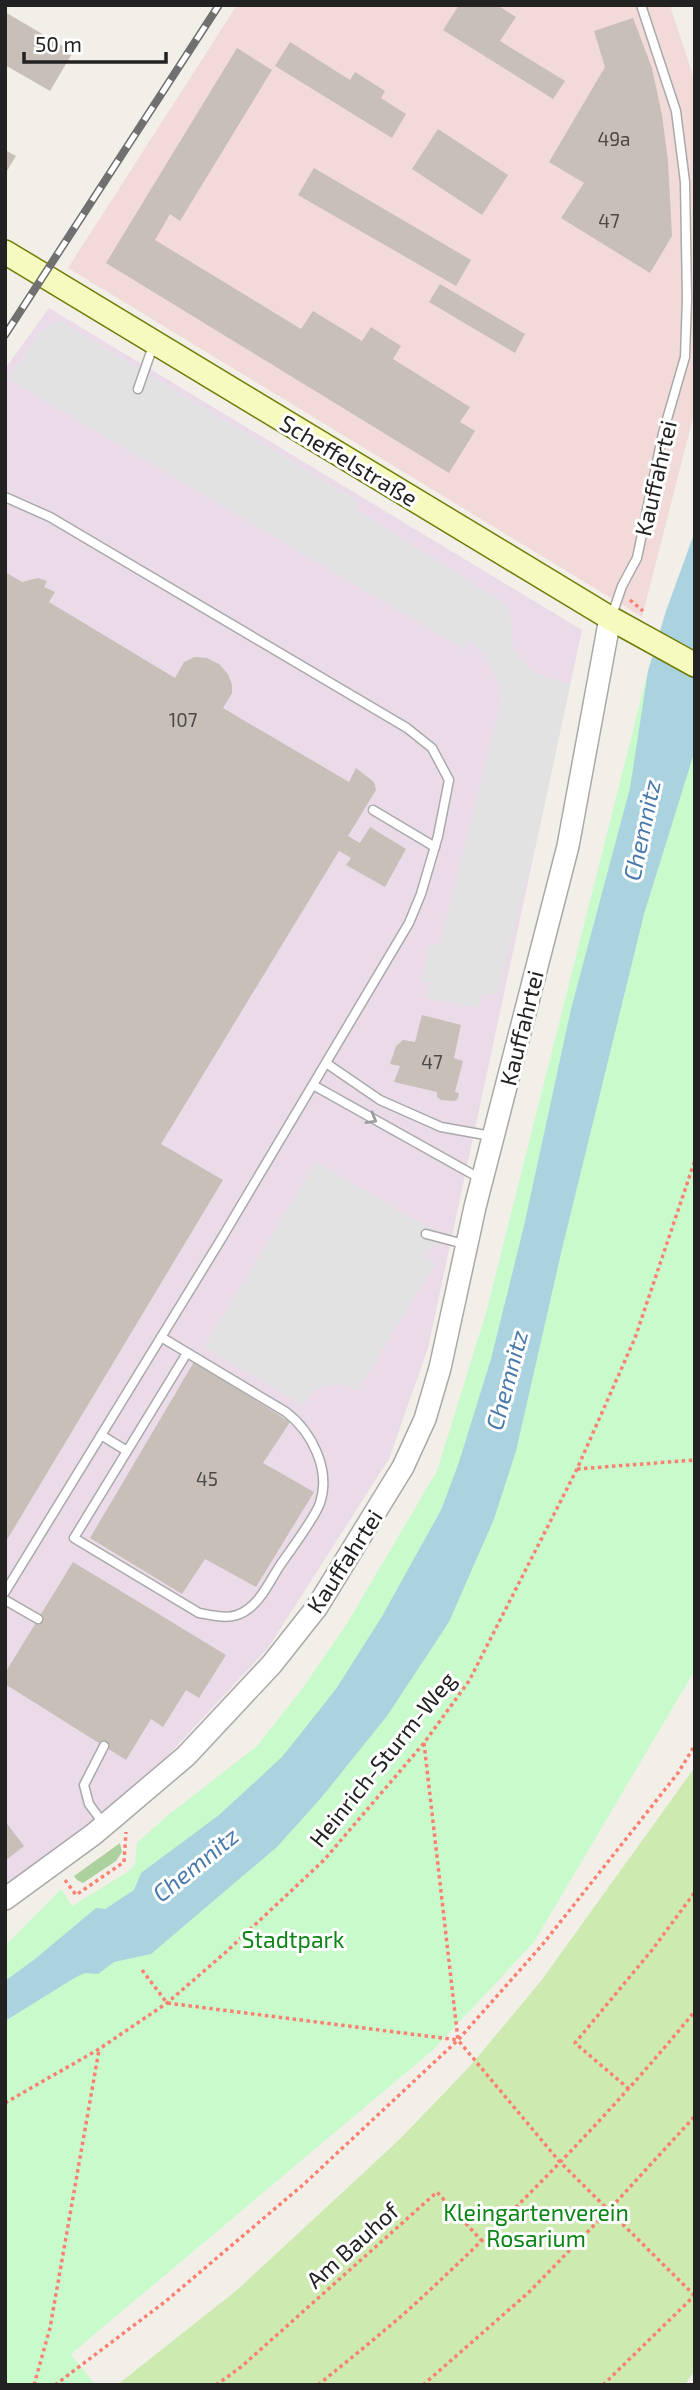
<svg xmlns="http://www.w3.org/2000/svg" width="700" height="2390" font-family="'Exo 2',sans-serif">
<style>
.commercial{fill:#f2dad9}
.industrial{fill:#ebdbe8}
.grass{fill:#cdebb0}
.forest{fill:#add19e}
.park{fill:#c8facc}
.parking{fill:#e2e2e2}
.water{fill:#aad3df}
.building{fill:#c7bfb8}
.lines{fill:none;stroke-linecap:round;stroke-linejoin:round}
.service-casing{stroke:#a9a9a9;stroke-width:11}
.tertiary-casing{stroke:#a9a9a9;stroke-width:24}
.secondary-casing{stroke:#707d05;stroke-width:26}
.path{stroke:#fa8072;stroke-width:3.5;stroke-dasharray:3.5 3.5;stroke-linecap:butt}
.service{stroke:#fff;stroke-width:8}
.tertiary{stroke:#fff;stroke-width:21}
.secondary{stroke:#f7fabf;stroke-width:23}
.rail-casing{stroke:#707070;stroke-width:8}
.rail{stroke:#fff;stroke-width:5;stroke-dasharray:16;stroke-linecap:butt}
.oneway{stroke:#9c9c9c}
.labels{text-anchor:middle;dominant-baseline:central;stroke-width:6;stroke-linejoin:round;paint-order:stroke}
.number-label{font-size:19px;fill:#4b4948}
.street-label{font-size:23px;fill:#222;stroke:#fff}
.park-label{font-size:23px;fill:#0c8416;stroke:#fff}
.water-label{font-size:24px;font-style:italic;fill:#4a7aab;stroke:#fff}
</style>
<rect width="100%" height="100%" fill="#f2efe9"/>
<path class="commercial" d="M237,5h433l25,77v328l-53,207 -574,-349z"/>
<path class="industrial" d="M49,308l533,322 -154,718 -39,111 -121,189 -122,131 -141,111v-1521z"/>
<path class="grass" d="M695,1767v603l-10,15h-568l120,-95 163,-151 71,-74 70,-84z"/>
<path class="forest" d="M120,1843l2,9 -6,9 -33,22 -6,-3 -3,-4z"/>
<path class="park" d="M695,653v1017l-161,272 -101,108 -362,304 24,31h-90v-439l56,-57 11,17 57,-35 6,-7 2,-21 30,-27 90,-70 45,-57 44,-64 91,-154 49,-158 164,-650z"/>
<g class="parking">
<path d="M61,321l297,180 -1,9 147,93 6,8 3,36 10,15 12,11 35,11 -30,142 -42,167 -15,2 -5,13 -52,-10 4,-16h-10l9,-36 11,-3 60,-237 -1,-20 -7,-17 -10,-16 -13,-14 -4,11 -457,-271 31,-45 12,-10z"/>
<path d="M316,1162l107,62 18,8 -3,12 -11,5 -3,7 11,8 -77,126 -18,-6 -15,2 -13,6 -9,14 -99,-59z"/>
</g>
<path class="water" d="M695,531v219l-51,164 -82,335 -46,202 -22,68 -45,103 -62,94 -66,82 -44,49 -126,107 -37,8 -16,12 -13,-1 -9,4 -71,44v-40l30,-22 61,-51 9,1 29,-19 7,-17 78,-58 63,-58 54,-68 45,-71 60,-108 17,-45 33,-106 33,-133 47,-217 59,-221 18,-117 18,-60z"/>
<g class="building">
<path d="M459,5h38l19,12 -16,24 65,40 -12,18 -110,-69z"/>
<path d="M5,12l68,40 -23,39 -45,-26z"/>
<path d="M633,18l19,50 10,47 6,46 4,75 -22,37 -89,-55 23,-35 -35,-21 56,-95 -11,-36z"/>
<path d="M290,42l60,38 5,-8 30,19 -4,7 25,16 -14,24 -117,-72z"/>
<path d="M237,48l35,22 -92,151 -10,-7 -15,26 146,89 12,-18 49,30 9,-14 30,19 -8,13 77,48 -10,15 15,9 -26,42 -343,-210z"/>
<path d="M438,129l70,46 -26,40 -70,-46z"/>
<path d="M5,150l11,6 -11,18z"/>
<path d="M314,168l157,92 -15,26 -158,-91z"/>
<path d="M440,284l85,50 -10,19 -86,-51z"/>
<path d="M5,572l17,10 16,-4 9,3 -3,6 11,5 -6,10 126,76 9,-16 11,-5 12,1 12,6 9,10 4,11v8l-9,15 126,74 7,-14 18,14 2,8 -28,46 12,7 10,-16 36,22 -21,38 -39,-22 5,-7 -12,-7 -178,293 62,36 -218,363z"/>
<path d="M422,1015l39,10 -7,33 9,3 -8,31 4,1 -1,5 -3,3 -14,-1 -4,-3v-5l-43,-10 6,-16 -10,-2 6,-18 7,-6 12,2z"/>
<path d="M194,1362l96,60 -27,41 51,29 -58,95 -51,-28 -23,35 -92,-56z"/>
<path d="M73,1562l153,93 -27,43 -13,-8 -23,37 -12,-8 -25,41 -121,-76v-11z"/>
<path d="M5,1821l19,25 -19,15z"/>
</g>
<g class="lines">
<g class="service-casing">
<g id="service">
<path d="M138,389l15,-43"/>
<path d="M5,497l45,20 357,211 25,20 17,32 -11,56 -17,58 -12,29 -189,318 -215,351"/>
<path d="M612,615l10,-29 15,-28 26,-125 22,-76 2,-58 -2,-117 -9,-71 -35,-106"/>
<path d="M373,810l62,37"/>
<path d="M326,1063l54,37 61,27 50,9"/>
<path d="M313,1085l168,94"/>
<path d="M426,1234l38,10"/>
<path d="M161,1337l125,75c26,20 45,58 34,91 -5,15 -31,49 -41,64 -11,17 -21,41 -42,48 -12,4 -26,0 -38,-2l-125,-75 113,-185"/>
<path d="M101,1435l26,16"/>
<path d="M5,1600l33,19"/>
<path d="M103,1823l-14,-19 -5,-19 20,-39"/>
</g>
</g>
<g class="tertiary-casing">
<path id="tertiary" d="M5,1899l89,-65 92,-78 86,-92 45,-57 86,-140 22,-48 15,-51 35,-161 93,-361 42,-228"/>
</g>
<g class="secondary-casing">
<path id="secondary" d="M5,252l605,366 85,47"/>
</g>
<g class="path">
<path d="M630,600l13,11"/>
<path d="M577,1469l118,-9"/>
<path d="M424,1743l34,297 101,121 136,135"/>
<path d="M65,1880l11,15 48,-33 2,-30"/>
<path d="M142,1970l25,33 291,37"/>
<path d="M629,2089l-54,-46 77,-93 43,-58"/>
<path d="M5,2103l94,-54 68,-46 59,-51 98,-92 100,-117 45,-62 108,-212 58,-131 60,-178"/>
<path d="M34,2385l16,-57 49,-278"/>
<path d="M55,2385l111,-84 138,-117 154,-144 85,-96 135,-171 17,-28"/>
<path d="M216,2385l25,-18 196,-175 44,48"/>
<path d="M318,2385c33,-27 67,-54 98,-82 97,-90 195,-189 279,-292"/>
<path d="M423,2385l105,-92 80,-82 87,-95"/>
<path d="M603,2385l91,-89"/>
</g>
<use href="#service" class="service"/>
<use href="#tertiary" class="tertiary"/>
<use href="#secondary" class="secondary"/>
<g class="rail-casing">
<path id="rail" d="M5,335l214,-330"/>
</g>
<use href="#rail" class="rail"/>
</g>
<defs><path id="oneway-chevron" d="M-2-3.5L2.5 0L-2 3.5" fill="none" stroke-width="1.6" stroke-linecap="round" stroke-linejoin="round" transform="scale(1.75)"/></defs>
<use class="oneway" href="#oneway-chevron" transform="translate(372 1119) rotate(30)"/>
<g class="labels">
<g class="number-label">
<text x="614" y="138">49a</text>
<text x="609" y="220">47</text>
<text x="183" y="719">107</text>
<text x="432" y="1061">47</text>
<text x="207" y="1478">45</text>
</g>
<g class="street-label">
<text transform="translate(349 460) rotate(31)">Scheffelstraße</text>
<text transform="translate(655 478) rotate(-77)">Kauffahrtei</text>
<text transform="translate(521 1028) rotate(-76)">Kauffahrtei</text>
<text transform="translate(344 1561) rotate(-57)">Kauffahrtei</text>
<text transform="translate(382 1759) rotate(-51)">Heinrich-Sturm-Weg</text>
<text transform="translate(352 2245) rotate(-42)">Am Bauhof</text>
</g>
<g class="park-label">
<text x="293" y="1939">Stadtpark</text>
<text x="536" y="2212">Kleingartenverein<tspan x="536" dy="26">Rosarium</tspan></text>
</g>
<g class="water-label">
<text transform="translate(641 830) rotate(-78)">Chemnitz</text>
<text transform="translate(506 1380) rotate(-75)">Chemnitz</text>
<text transform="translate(195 1864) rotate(-39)">Chemnitz</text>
</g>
</g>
<rect width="700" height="2390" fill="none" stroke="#222222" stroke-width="14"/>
<path d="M24 52v10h142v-10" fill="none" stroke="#222222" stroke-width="3.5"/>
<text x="35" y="52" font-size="21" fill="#222222" stroke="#ffffff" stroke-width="5" paint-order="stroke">50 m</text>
</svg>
